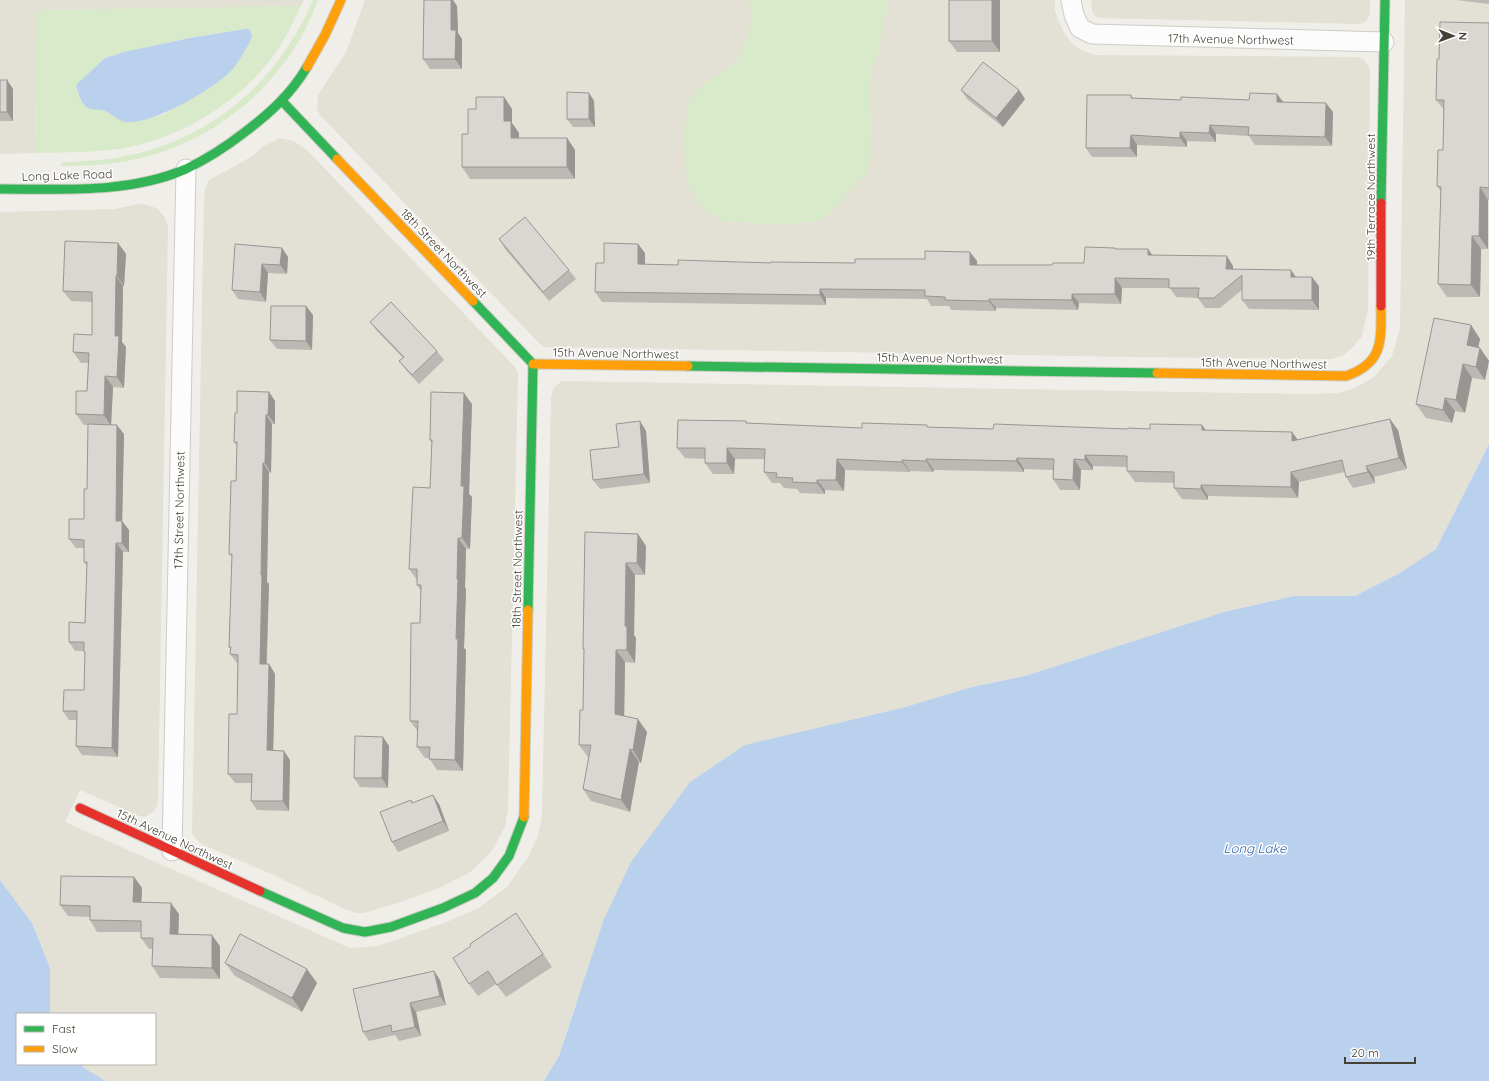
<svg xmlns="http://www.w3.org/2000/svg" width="1489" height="1081" font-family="Quicksand,sans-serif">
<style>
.residential{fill:#e3e1d6}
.green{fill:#d8eac9;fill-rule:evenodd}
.water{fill:#b9d1ed}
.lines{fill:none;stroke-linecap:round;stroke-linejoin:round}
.street-casing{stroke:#cdccc6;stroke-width:21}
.fast-casing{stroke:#ceccc0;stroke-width:11}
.slow-casing{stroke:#ceccc0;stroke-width:11}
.jam-casing{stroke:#ceccc0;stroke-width:11}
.street{stroke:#fdfcfc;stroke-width:19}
.fast{stroke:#30b455;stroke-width:9}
.slow{stroke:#ff9f0a;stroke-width:9}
.jam{stroke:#e5322d;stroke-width:9}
.wall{fill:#bbb9b4}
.shaded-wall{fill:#989692}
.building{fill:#d9d7d1;stroke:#989692}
.labels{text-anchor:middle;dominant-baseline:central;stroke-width:3;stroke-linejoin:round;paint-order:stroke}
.street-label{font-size:12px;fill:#454135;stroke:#fff}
.water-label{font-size:13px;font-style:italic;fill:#3069af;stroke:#fff}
</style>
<rect width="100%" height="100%" fill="#efeee8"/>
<g class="residential">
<path d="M0,0h304l-3,6 -264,4 -2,143 -35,1z"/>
<path d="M365,0h384l3,15 -4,24 -11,22 -20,16 -14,7 18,137 24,1 27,3 46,-4 13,-9 22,-25 19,-51 -3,-29v-25l10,-34 9,-48h167v10l3,10 6,12 8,12 11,7 13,4 262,2 6,3 5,6 1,5 -2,238 -6,27 -9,11 -11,9 -11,3 -199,-2 -588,-10 -5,-4 -219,-228 -3,-6 1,-14 28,-43z"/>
<path d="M1091,0h279v13l-2,5 -3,4 -5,2 -261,-6 -4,-2 -3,-4z"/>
<path d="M1405,0h84v444l-53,105 -36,24 -45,23h-61l-70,16 -199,64 -53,11 -70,21 -327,297 -16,51 -15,25h-438l-22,-13 -2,-4h73v-50h-105v-46l-18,-45 -32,-43v-668l114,-3 26,-5 8,1 10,4 7,9 3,9 -10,574 -1,6 -4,5 -8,5 -6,-1 -59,-26 -15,32 285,126 28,-2 71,-25 31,-14 26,-19 22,-31 10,-21 4,-22 9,-416 2,-9 5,-5 4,-3 745,13 31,-1 17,-5 19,-11 18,-21 8,-28z"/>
<path d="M279,138l15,3 14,10 207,216 3,7 -10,435 -3,18 -14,25 -22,21 -30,15 -41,15 -34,10h-8l-9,-3 -76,-36 -70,-30 -5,-5 -4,-6 12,-634 1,-9 4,-10 28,-15 15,-9 12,-10z"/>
</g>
<g class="green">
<path d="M313,0h5c-22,64 -76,119 -138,145 -37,16 -78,22 -119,21l-1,-1 4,-3c17,-1 34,-1 51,-4 92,-14 162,-74 198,-158z"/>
<path d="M749,0h139l-9,48 -10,34v25l3,29 -4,36 -37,40 -13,9 -46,4 -27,-3 -24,-1 -22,-17 -12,-21 -3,-47 5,-36 14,-16 14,-7 20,-16 11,-22 4,-24z"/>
<path d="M301,6c-7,13 -13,28 -21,40 -33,51 -92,89 -151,101 -29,6 -64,5 -94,6l2,-143zM245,29h5l-44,61 -42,24 -24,7 -14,1 -14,-8 -12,-5h-11l-8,-8 -5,-14 3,-5 26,-24 19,-6 66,-14z"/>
</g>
<g class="water">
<path d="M245,29h4l3,6 -1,5c-6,10 -13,24 -22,33 -18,17 -77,52 -103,49 -5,0 -15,-8 -21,-11 -5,-2 -10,-1 -15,-2 -9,-3 -11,-15 -14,-23l3,-4 26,-24 19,-6 66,-14z"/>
<path d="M1489,444v637h-945l15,-25 45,-137 27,-57 59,-80 55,-37 157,-37 70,-21 53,-11 199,-64 70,-16h61l45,-23 36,-24z"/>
<path d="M0,880l32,43 18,45v46h-33v50h65l2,4 22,13h-106z"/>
</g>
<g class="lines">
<g class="street-casing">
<g id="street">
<path d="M1071,0l3,15 6,13 12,6 292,8"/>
<path d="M172,851l14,-682"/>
</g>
</g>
<g class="fast-casing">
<g id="fast">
<path d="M282,101l55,58"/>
<path d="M0,189c62,0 128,5 186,-20 21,-10 41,-23 59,-37 25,-19 46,-38 62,-65"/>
<path d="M1381,203l4,-203"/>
<path d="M473,301l60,63 -5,246"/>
<path d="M688,366l469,7"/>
<path d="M260,891l83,37 22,4 26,-5 52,-19 32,-15 18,-15 16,-22 15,-39"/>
</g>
</g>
<g class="slow-casing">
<g id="slow">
<path d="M307,67l18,-32 16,-35"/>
<path d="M337,159l136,142"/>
<path d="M533,364l155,2"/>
<path d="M1157,373l189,3c38,-13 35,-36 35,-70"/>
<path d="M524,817l4,-207"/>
</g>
</g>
<g class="jam-casing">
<g id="jam">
<path d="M1381,306v-103"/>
<path d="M80,808l180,83"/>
</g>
</g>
<use href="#street" class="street"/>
<use href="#fast" class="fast"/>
<use href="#slow" class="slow"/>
<use href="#jam" class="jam"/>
</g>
<g class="wall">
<path d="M424,0h29l4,6 1,27 4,6v30h-32l-7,-10z"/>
<path d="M949,0h51v52h-43l-8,-11z"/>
<path d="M1456,0h33v4z"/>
<path d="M1489,23v177h-1v49h-7l-1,48h-33l-9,-13 3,-92 -4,-6 6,-36 1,-40 -8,-10 3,-41z"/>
<path d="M0,80h7l6,9v32h-13z"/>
<path d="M961,90h58l6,9 -22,28 -36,-28z"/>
<path d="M589,93l5,8 1,26h-22l-6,-8z"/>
<path d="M1277,94l6,8 50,10 -1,34 -77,-1 -6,-9 -33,-2v8l-29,-1v6l-50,-2v12h-45l-6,-9 45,-53 2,3 48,2h68z"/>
<path d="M504,97l8,12v14l7,10v5h48l8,12v29h-105l-8,-12 6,-33 8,-25z"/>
<path d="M499,239l70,31 7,9 -27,22 -44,-52z"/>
<path d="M118,243l8,11 -2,32h-1l-1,56 4,5 -2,41 -11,-1 -2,38 13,9 -2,87 7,9v22h-6l-5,205 -36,-2 -6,-9 1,-26h-8l-6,-9 21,-21 1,-36 -1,-3h-9l-6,-9 16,-19 2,-57 -3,-4v-14h-8l-7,-9 15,-20 3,-30 1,-64h-4l-8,-11 11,-23 1,-28h-7l-8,-11 19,-17v-33l-21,-1 -8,-10z"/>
<path d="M235,244l47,4 6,9 -1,17 -19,-1 -2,29 -28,-3 -6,-9z"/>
<path d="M638,244l7,9v11l33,1 93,-2h84l122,-2v4h75l32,-2 31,-15 1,1h32l4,6 81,11v3l62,8 24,9v24l-70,-1 -7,-9v-10l-22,18h-15l-7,-10 -22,-1 -6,-9h-48l-1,16 -42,-1 -1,7 -82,-2v3l-45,-1 -2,-4h-18l-4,-7 -101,-1v7l-224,-3 -7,-10 9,-29z"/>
<path d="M306,306l7,9 -1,35 -35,-1 -7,-9z"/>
<path d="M370,322l67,29 7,9 -25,24 -13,-14 -7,-9 4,-3 -26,-27z"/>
<path d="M1471,325l9,14 -2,8 2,1 9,13 -4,19 -13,-2 -7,35 -10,-2 -3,12 -26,-5 -10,-14z"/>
<path d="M269,392l6,9v23h-3l-1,49 -2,-1 -2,110 2,2 -2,80h2l6,10 -2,76 17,10 -1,51 -32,-1 -6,-9 1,-18h-17l-7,-9 9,-60 1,-51h-1l-7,-9 1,-4 -2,-3 3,-90 -3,-3 7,-73 1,-35 -3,-4 3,-29z"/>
<path d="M472,404l-3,90 3,3 -2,52h-4l-1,38 1,3 -2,58 2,2 -3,121 -26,-1 -8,-12h-4l-8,-11 1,-15 -8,-11 10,-98 1,-32 -4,-6v-5l-8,-11 21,-81 2,-45 -2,-3z"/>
<path d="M640,421l6,10 4,52 -50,6 -7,-9 26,-33z"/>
<path d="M747,423l115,5 67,-1 64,2h157l52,-4 3,5 87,2 6,8 100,-10 9,39 -33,8 1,6 -22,5 -7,-11 -1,-5 -46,10 -1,16 -90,-2v4l-26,-1 -8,-11v-5l-39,-1 -8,-11v-4l-34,-1v4h-12l-1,20h-20l-7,-11v-9l-29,-1v3l-90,-2 -1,2 -23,-1v1l-65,-2 -1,21 -19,-1v4l-25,-1 -3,-4 -13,-1 -4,-5h-8l-8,-11 1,-13h-30l-1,15h-21l-8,-11v-4l-20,-1 -8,-10z"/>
<path d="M638,534l8,12 -1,29h-10l-1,60 2,3 -1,25 -10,-1 -1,54 23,16 -6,31 -2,-1 -9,50 -39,-11 -8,-12 6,-32h-1l-9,-12 4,-35 1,-59 -1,-2z"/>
<path d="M383,737l6,9 -1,42 -28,-1 -6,-9z"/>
<path d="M412,802l27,2 10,27 -51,21 -6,-10z"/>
<path d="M134,877l8,11 -1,14 38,12 -1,20 42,12v33l-60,-1 -8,-12 1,-17h-4l-8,-11v-6h-44l-7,-12v-3l-22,-1 -8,-11z"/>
<path d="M524,926l28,41 -46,30 -10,-13 -18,12 -9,-12z"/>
<path d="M225,963l92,20 -15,29 -67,-36z"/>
<path d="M434,971l6,9 6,25 -30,7 5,24 -22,5 -4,-6 -26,6 -6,-9z"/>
</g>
<g class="shaded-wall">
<path d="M451,0h2l4,6 1,27 4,6v30l-7,-10 -4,-29z"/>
<path d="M992,0h8v52l-8,-11z"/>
<path d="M7,80l6,9v32l-6,-9z"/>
<path d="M1019,90l6,9 -22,28 -7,-9z"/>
<path d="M589,93l5,8 1,26 -6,-8z"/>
<path d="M1277,94l7,9 -7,-1z"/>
<path d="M504,97l8,12v14l7,10v17l-8,-12 -7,-17z"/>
<path d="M1326,103l7,9 -1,34 -7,-9z"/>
<path d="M1210,125l6,9v8l-7,-9z"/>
<path d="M1180,132l7,9v6l-7,-9z"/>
<path d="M1131,135l6,10v12l-7,-9z"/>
<path d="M567,138l8,12v29l-8,-12z"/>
<path d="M1480,187l8,13v49l-9,-13z"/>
<path d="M1472,236l9,13 -1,48 -9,-12z"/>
<path d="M118,243l8,11 -2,32 -7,-10z"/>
<path d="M638,244l7,9v21l-7,-10z"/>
<path d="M282,248l6,9 -1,17 -7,-9z"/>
<path d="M1148,249l7,10 -7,-4z"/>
<path d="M970,252l7,9v13l-7,-9z"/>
<path d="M1227,256l6,10v12l-7,-9z"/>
<path d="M262,264l6,9 -2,29 -6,-10z"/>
<path d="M1291,270l7,10 -7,-3z"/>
<path d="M116,276l7,10 -1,56 4,5 -2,41 -7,-11 -2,-41z"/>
<path d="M1312,277l7,9v24l-7,-10z"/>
<path d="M1115,278l7,10 -1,16 -6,-10z"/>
<path d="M820,289l6,9v7l-6,-10z"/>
<path d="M1072,294l7,9 -1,7 -6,-10z"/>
<path d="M989,299l7,9v3l-7,-10z"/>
<path d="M306,306l7,9 -1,35 -6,-9z"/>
<path d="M1471,325l9,14 -4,20 -9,-14z"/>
<path d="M1480,348l9,13 -4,19 -9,-13z"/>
<path d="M1463,364l9,14 -7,35 -9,-13z"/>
<path d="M105,376l8,11 -2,39 -7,-11z"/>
<path d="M269,392l6,9v23l-7,-9z"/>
<path d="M464,393l8,11 -3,90 3,3 -2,52 -8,-11 -1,-52z"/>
<path d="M1445,398l10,13 -3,12 -9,-13z"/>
<path d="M266,415l6,9 -1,49 -6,-10z"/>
<path d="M1390,419l8,11 9,39 -8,-11z"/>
<path d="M640,421l6,10 4,52 -6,-9z"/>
<path d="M117,425l7,9 -2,96 -6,-9z"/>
<path d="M1202,425l8,11 -8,-6z"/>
<path d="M1292,432l8,11 -8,-2z"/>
<path d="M727,448l8,11 -1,15 -7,-11z"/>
<path d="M1085,455l8,11v4l-8,-10z"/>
<path d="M1017,458l7,11v3l-8,-11z"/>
<path d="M837,459l8,11 -1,21 -8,-11z"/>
<path d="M926,459l8,11 -1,2 -7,-11z"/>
<path d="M1074,459l7,11 -1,20 -7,-10z"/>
<path d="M902,460l8,11v1l-8,-10z"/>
<path d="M263,463l6,9 -2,110 2,2 -3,89 -6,-9z"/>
<path d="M1366,466l8,11 1,6 -7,-11z"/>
<path d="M1291,472l8,10 -1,16 -7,-11z"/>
<path d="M817,480l8,10v4l-8,-11z"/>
<path d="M1201,485l7,11v4l-7,-11z"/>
<path d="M122,521l7,9v22l-7,-9z"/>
<path d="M638,534l8,12 -1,29 -8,-12z"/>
<path d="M458,538l8,11 -1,38 1,3 -2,58 2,2 -3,121 -8,-11 2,-181z"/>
<path d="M116,543l7,9 -5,205 -6,-9z"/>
<path d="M626,563l9,12 -1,60 2,3 -1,25 -8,-13 -2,-24z"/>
<path d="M616,650l9,12 -1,65 -9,-13z"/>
<path d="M269,664l6,10 -2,85 -6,-9z"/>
<path d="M638,719l9,13 -6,31 -8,-13z"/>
<path d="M383,737l6,9 -1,42 -6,-10z"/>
<path d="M630,749l9,13 -9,50 -9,-12z"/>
<path d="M284,751l6,9 -1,51 -6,-10z"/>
<path d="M433,795l6,9 10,27 -6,-10z"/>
<path d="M134,877l8,11 -1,25 -8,-11z"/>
<path d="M171,903l8,11 -1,31 -8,-11z"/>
<path d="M212,935l8,11v33l-8,-11z"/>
<path d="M307,969l10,14 -15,29 -10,-14z"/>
<path d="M434,971l6,9 6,25 -6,-9z"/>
<path d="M410,1003l6,9 5,24 -6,-9z"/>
</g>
<g class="building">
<path d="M424,0h27v30h5l-1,29h-32z"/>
<rect x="949" y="0" width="43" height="41"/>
<path d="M1440,22l49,1v165l-9,-1 -1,49h-7l-1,49 -33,-1 3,-97 -4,-1 1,-36h5l1,-50h-8l1,-41h2z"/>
<path d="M983,62l36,28 -23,28 -35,-28z"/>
<rect x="0" y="80" width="7" height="32"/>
<path d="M567,92l22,1v26h-22z"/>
<path d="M1250,93l27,1v8l49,1 -1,34 -77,-2 1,-8 -39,-2 -1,8 -29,-1v6l-49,-3 -1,13h-44l1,-53h44v3l50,2v-3l68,3z"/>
<path d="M476,97h28v24h7v17h56v29h-105v-33h6v-25h8z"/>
<path d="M525,217l44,53 -26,22 -44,-53z"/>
<path d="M65,241l53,2 -1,33h-1l-1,60h4l-2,41 -12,-1 -1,39 -28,-1v-23h11l2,-38 -16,-1 1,-18 18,1v-43l-29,-1z"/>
<path d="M604,243l34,1v20l40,1v-5l93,3v-1l84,1v-4h70v-8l45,1v13h82l1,-2h31l1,-16 30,1v1h33v6l79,1 -1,13 65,1v7h21v23h-70v-25l-28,23h-16l1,-10h-30v-9l-54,-1v16h-43v6l-83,-1v2l-44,-1v-3l-20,-1v-6l-105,-1v6l-225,-3 1,-29h8z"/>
<path d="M235,244l47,4 -2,17 -18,-1 -2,28 -28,-2z"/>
<path d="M391,302l46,49 -25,24 -13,-14 5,-4 -34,-35z"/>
<path d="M271,306h35v35l-36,-1z"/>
<path d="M1434,318l37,7 -4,20 13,3 -4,19 -13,-3 -7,36 -11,-2 -2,12 -27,-6z"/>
<path d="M237,391l32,1 -1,23h-2l-1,48h-2l-2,112h1l-2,89h9l-2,86 17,1 -1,50h-32l1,-27h-24l1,-60h8l1,-59 -8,-1 1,-7h-2l3,-93h-3l2,-73h5l1,-39h-3l1,-29h2z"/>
<path d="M431,392l33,1 -3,93h3l-2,52h-4l-1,41h1l-2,60h2l-3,121 -26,-1 1,-12h-13l1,-26h-8l1,-98h9l1,-38h-4v-16h-8l4,-82 17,1 2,-48h-2z"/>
<path d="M1390,419l9,39 -33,8 2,6 -22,5 -4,-17 -51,12v15l-90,-2v4l-27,-1v-16l-47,-1v-15l-42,-1v5l-11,-1 -1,21 -20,-1 1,-20 -37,-1 -1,3 -90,-2v2l-24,-1v2l-65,-3 -1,21h-19v3l-25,-1 1,-4 -17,-1 1,-4 -13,-1 1,-23 -38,-1v15h-22v-15h-28l1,-28 68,1v2l116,5v-5l65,2v2l66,2 1,-5 134,5v-1l22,1v-5l52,1v5l90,2v9z"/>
<path d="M640,421l4,53 -51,6 -3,-30 29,-3 -3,-23z"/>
<path d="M88,424l29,1 -1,96h6v22h-6l-4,205 -36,-2 1,-35h-14l1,-21h20l1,-38h-1v-10h-15v-20l16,1 2,-61h-3v-22l-15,-1v-20h15v-30h3z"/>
<path d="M585,532l53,2 -1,29h-11l-1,63h2v24h-11l-1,64 23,5 -5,31 -3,-1 -9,51 -38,-11 8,-44h-12l1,-35h3l1,-61h-1z"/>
<path d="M355,736l28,1 -1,41h-28z"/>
<path d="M433,795l10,26 -51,21 -12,-30 31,-12 1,3z"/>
<path d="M61,876l73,1 -1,25 38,1 -1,31 42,1v33l-60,-2 1,-28h-12v-17l-51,-1v-14l-30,-1z"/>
<path d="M516,913l27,41 -46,31 -9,-14 -19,13 -16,-26 18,-12 -1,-2z"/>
<path d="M240,934l67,35 -15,29 -67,-35z"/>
<path d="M434,971l6,25 -30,7 5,24 -23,5 -1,-7 -28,7 -10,-43z"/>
</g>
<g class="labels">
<g class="street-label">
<text transform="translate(1231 39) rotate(1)">17th Avenue Northwest</text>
<text transform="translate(67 175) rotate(-2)">Long Lake Road</text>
<text transform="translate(1370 197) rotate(-90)">19th Terrace Northwest</text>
<text transform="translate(444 253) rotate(46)">18th Street Northwest</text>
<text transform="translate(616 353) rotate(1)">15th Avenue Northwest</text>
<text transform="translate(940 358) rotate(1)">15th Avenue Northwest</text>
<text transform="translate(1264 363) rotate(1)">15th Avenue Northwest</text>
<text transform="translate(179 510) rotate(-89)">17th Street Northwest</text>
<text transform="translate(517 569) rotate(-89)">18th Street Northwest</text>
<text transform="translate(175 839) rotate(25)">15th Avenue Northwest</text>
</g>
<g class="water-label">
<text x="1255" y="848">Long Lake</text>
</g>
</g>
<rect x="16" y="1013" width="140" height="52" fill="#ffffff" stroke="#b5b3ae"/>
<rect x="24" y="1026" width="20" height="6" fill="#30b455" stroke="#b5b3ae"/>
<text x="52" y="1033" font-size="12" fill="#454135">Fast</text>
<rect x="24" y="1046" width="20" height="6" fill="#ff9f0a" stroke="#b5b3ae"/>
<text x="52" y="1053" font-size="12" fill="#454135">Slow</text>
<g transform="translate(1453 36) rotate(91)" stroke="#ffffff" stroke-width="3" paint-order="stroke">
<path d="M0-3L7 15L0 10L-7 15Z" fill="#454135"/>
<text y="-6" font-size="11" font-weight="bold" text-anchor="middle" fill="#454135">N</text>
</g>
<path d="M1345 1057v6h70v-6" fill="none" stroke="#454135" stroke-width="2"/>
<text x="1351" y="1057" font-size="12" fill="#454135" stroke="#ffffff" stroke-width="3" paint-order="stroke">20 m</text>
</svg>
